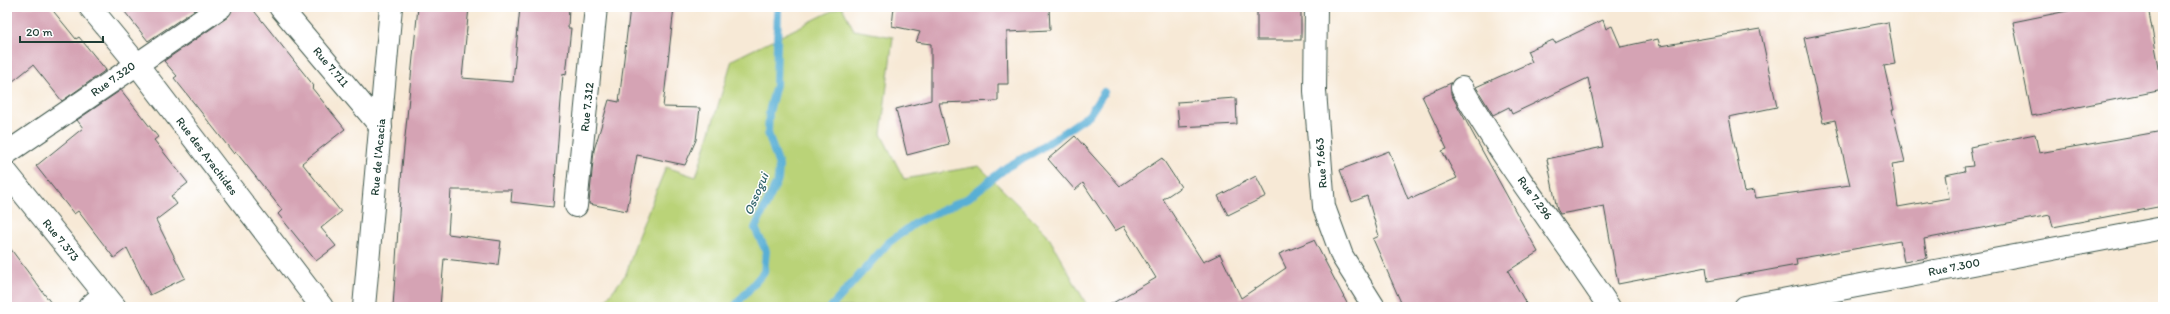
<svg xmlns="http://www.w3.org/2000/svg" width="2170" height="314" font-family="Itim,sans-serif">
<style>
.green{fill:#bad378;stroke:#6c8856}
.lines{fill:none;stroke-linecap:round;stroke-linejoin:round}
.stream{stroke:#59afd5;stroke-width:8}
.building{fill:#d5a3b4}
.street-casing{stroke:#3f574c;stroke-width:24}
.street{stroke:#fff;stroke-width:22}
.labels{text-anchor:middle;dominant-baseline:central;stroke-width:3;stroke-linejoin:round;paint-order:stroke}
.street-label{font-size:12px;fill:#1f3d34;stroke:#fff}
.water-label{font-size:13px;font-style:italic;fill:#33656c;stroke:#fff}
</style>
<rect width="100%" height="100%" fill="#fff"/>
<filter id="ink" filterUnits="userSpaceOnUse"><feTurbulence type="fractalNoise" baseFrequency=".025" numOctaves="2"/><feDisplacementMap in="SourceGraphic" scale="8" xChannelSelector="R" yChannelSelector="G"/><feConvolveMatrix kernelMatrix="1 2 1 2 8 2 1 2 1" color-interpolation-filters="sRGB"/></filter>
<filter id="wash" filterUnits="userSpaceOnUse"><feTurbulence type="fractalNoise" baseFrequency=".012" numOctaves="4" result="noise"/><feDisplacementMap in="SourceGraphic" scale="16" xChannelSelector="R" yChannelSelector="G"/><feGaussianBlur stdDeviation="0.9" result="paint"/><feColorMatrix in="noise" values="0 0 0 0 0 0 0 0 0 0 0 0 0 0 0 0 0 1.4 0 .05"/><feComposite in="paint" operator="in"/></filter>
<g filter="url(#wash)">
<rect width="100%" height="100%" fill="#f7e9d6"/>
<path class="green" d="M840,7h2l12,23 39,7 -12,97 23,45 75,-13 68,68 41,73h-488l26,-33 12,-38 28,-69 30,10 36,-117z"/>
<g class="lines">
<g class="stream">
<path d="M734,307l30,-35 2,-21 -11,-23 23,-48 1,-14 -11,-33 1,-21 7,-27 2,-78"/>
<path d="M831,307l57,-64 29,-21 51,-24 39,-31 31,-17 51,-35 15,-23"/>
</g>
</g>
<g id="blocks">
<g class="building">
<path d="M7,7h43l26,32 3,-2 27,33 -44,31 -29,-36 -26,21z"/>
<path d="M121,7h78l-51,34z"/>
<path d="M233,7h18l63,79 -2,2 33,41 -43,34 39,49 -20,16 15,18 -20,15 -38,-47 4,-4 -46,-58 -2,2 -33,-42 -27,-34 3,-2 -13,-15 64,-44z"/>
<path d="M418,7h51l-7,71 51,4 7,-75h49l-1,21h3l-5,47 -3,-1 -10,133 -42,-5 1,-12h-61l-3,44 53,7 -3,24 -54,-6 -4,48h-47l9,-140z"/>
<path d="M630,7h44l-11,100 37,1 -4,32 -11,25 -48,-10 -10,56 -38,-7 5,-54 15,-50 10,2z"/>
<path d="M894,7h155l1,23 -43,2 1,52h-10v17l-59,2 10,41 -42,11 -11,-46 35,-9v-56l-15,-2 4,-10 -28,-6z"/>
<rect x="1257" y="7" width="44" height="33"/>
<path d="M2087,7h61l15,83 -131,26 -19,-94z"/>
<path d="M1603,20l3,9 6,-3 9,21 37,-8 2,7 100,-17 17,78 -48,10 15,75 10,-2 2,8 94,-13 -15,-65 -12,3 -19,-85 84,-16 7,42 -11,2 10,44h-2l13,52 -13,2 6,43 51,-9 -4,-23 20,-4 -1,-4 9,-1 -3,-19 65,-13 4,19 124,-22v75l-110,21 -3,-12 -126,24 3,19 -23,4 -4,-21 -104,18 1,6 -89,16 -2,-14 -88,17 -14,-78 -44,8 -3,-5 -10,-50 56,-12 -15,-69 -76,36 -3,-7 -16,8 -17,-28 56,-25 -5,-11 26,-11 2,3z"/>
<path d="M1451,83v11l87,158 -30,19 20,36h-125l-30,-68 6,-3 -12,-40 -15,6 -12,-32 49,-19 19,48 4,-3 1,2 44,-20 -15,-27 5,-2 -25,-53z"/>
<path d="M121,90l37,47 -4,3 34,43 -17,13 6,8 -21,16 29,58 -35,17 -23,-47 -13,10 -36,-47 -4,3 -38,-48 47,-38 -6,-8z"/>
<path d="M1236,98l1,26 -58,3 -2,-25z"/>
<path d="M1075,136l45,50 42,-28 19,29 -18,12 40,63 17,-8 21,44 45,-30 -7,-14 35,-14 35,67h-243l50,-29 -32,-52 -9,5 -32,-48 -8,7 -27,-31z"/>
<path d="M1256,176l10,20 -38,19 -10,-19z"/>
<path d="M7,244l47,63h-47z"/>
</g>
</g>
</g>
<g filter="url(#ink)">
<use href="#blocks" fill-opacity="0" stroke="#3f574c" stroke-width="1"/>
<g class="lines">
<g class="street-casing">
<g id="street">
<path d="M90,7l46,56 186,244"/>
<path d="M280,7l101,120"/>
<path d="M1316,7l-1,84 9,116 18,49 32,51"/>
<path d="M1462,88c43,76 99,146 147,219"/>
<path d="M7,153l214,-146"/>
<path d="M7,173l108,134"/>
<path d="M576,206l20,-199"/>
<path d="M89,307l15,-13"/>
<path d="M364,307l27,-300"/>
<path d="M1745,307l418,-79"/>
</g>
</g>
<use href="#street" class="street"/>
</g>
</g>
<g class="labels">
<g class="street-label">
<text transform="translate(331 67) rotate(50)">Rue 7.711</text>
<text transform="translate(113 79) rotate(-35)">Rue 7.320</text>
<text transform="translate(587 107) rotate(-84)">Rue 7.312</text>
<text transform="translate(207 156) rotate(53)">Rue des Arachides</text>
<text transform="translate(378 157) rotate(-85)">Rue de l'Acacia</text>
<text transform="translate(1321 163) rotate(-94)">Rue 7.663</text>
<text transform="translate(1535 198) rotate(54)">Rue 7.296</text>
<text transform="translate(61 240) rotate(51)">Rue 7.373</text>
<text transform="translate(1954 267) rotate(-11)">Rue 7.300</text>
</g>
<g class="water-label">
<text transform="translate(756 194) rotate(-67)">Ossogui</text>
</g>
</g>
<rect width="2170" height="314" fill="none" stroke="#fff" stroke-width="24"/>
<path d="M20 36v6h83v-6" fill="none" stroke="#1f3d34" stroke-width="2"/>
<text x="26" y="36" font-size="12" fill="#1f3d34" stroke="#ffffff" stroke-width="3" paint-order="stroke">20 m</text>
</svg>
